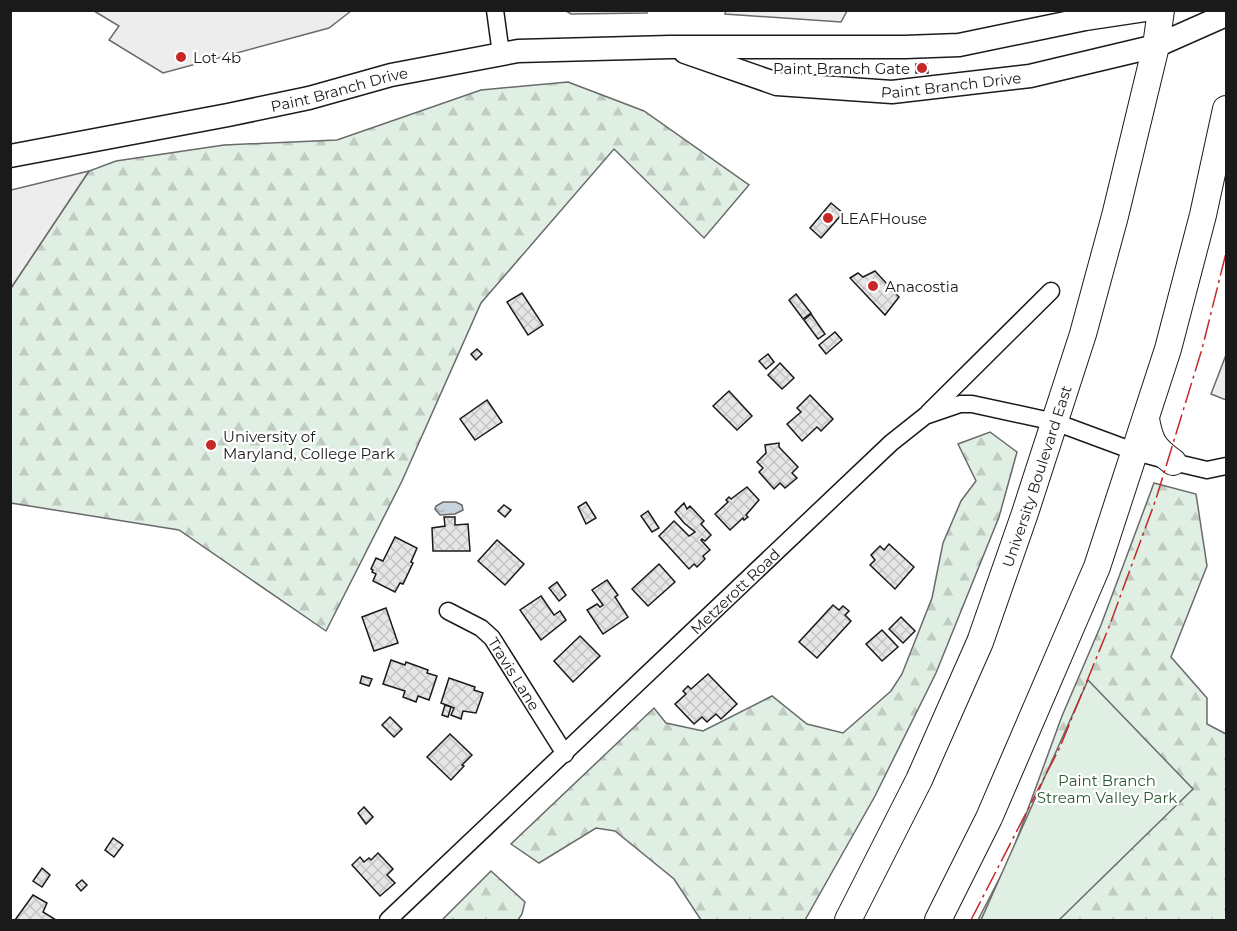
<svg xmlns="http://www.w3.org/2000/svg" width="1237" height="931" font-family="Montserrat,sans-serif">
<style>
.forest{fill:url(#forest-firs);stroke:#6a6a6a;stroke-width:1.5}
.park{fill:#e0efe3;stroke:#6a6a6a;stroke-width:1.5}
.parking{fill:#ededed;stroke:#6a6a6a;stroke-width:1.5}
.water{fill:url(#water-ripples);stroke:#6a6a6a;stroke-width:1.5}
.building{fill:url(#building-cross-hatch);stroke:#1a1a1a;stroke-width:1.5}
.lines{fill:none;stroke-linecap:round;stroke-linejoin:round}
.street-casing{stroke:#1a1a1a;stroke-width:19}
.secondary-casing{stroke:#1a1a1a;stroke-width:25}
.primary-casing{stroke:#1a1a1a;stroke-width:28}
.street{stroke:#fff;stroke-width:16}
.secondary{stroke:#fff;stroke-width:22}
.primary{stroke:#fff;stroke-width:26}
.power{stroke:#c62828;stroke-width:1.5;stroke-dasharray:21 4.5 3 4.5;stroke-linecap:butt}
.poi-dot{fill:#c62828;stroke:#fff;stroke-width:2}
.labels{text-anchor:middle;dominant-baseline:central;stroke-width:4.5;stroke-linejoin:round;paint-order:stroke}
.poi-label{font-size:15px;fill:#1a1a1a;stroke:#fff;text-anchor:start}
.street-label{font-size:15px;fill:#1a1a1a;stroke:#fff}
.park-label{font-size:15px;fill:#2b5a34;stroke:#fff}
</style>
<defs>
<pattern id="forest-firs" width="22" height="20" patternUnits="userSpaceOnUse" patternTransform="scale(1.5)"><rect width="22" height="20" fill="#e0efe3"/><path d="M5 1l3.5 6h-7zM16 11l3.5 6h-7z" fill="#c0ccc2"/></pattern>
<pattern id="water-ripples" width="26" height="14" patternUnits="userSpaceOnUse" patternTransform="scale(1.5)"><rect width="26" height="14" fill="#c6d2dc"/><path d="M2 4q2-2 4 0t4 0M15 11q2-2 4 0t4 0" fill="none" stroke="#aab4bc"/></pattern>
<pattern id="building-cross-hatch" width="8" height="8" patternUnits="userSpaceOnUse" patternTransform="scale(1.5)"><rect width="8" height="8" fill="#e6e6e6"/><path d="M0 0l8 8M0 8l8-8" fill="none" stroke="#c5c5c5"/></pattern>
</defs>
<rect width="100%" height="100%" fill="#fff"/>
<g class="forest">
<path d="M566,11h81v2l-76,1z"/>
<path d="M568,82l76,29 105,74 -45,53 -90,-89 -133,154 -79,178 -76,150 -147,-101 -168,-27v-215l78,-117 27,-10 108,-16 113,-5 144,-50z"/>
<path d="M990,432l27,20 -18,65 -63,156 -61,123 -70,124h-104l-27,-41 -59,-48 -19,-3 -57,35 -28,-19 143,-136 12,15 37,8 69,-35 35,28 36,9 48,-42 11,-17 30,-76 11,-55 18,-42 15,-20 -18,-37z"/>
<path d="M1154,483l42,11 11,72 -36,91 36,41v26l19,10v186h-248l32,-62 52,-142 39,-91z"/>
<path d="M491,871l34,31 -3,12 -4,6h-76z"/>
</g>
<path class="park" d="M1088,680l105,109 -134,131h-78z"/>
<g class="parking">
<path d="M726,10h121v1l-6,11 -116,-8z"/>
<path d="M94,11l257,-1v1l-22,17 -166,45 -54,-33 10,-14z"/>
<path d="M89,171l-78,117v-98z"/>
<path d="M1226,355v45l-15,-6z"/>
</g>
<path class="water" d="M443,502h13l6,3 1,5 -8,4 -15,1 -5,-6 1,-3z"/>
<g class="building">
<path d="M916,64h11l1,9h-12z"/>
<path d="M831,203l12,10 -22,25 -11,-10z"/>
<path d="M875,271l24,26 -14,18 -35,-37 8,-5 5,4z"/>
<path d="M522,293l21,32 -15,10 -21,-33z"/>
<path d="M796,294l15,19 -8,6 -14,-19z"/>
<path d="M811,314l14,20 -7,5 -14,-19z"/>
<path d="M835,332l7,8 -16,14 -7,-9z"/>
<path d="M477,349l5,5 -6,6 -5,-6z"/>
<path d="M768,354l6,8 -8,7 -7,-8z"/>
<path d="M780,363l14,15 -12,11 -14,-14z"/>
<path d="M729,391l23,25 -15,14 -24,-24z"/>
<path d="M810,395l23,24 -12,12 -4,-4 -15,14 -15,-17 14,-12 -4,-4z"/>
<path d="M487,400l15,22 -27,18 -15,-21z"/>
<path d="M779,443v4l19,20 -6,6 5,5 -12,10 -5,-5 -6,6 -15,-17 4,-4 -6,-6 9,-9 -1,-8z"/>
<path d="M747,487l12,13 -13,15 2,2 -4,3 -1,-2 -13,12 -15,-16 13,-12 -2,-2 3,-3 2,2z"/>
<path d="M586,502l10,16 -10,6 -8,-17z"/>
<path d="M684,503l3,6 3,-3 14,15 -3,3 10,11 -6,6 -3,-2 -1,1 9,10 -7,6 2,3 -8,8 -3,-3 -5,5 -30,-33 15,-15 15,15 6,-4 -11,-9 -9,-11z"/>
<path d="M504,505l7,5 -6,7 -7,-6z"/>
<path d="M648,511l11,17 -7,4 -11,-16z"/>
<path d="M444,517h11v8l13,-1 2,27h-37l-1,-23 13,-2z"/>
<path d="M395,537l22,11 -6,14 2,1 -10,21 -3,-1 -5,9 -22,-11 3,-7 -4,-2 1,-2 -2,-1 5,-11 7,3z"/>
<path d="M497,540l27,24 -19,21 -27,-24z"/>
<path d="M889,544l25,23 -19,22 -25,-24 5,-5 -4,-5 9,-9 4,4z"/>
<path d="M659,564l16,18 -27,24 -16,-17z"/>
<path d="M607,580l11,15 -3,2 13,20 -25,17 -16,-24 10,-6 3,3 3,-2 -11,-15z"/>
<path d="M557,582l9,13 -7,6 -10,-13z"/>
<path d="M541,596l13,19 6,-4 6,9 -25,20 -21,-30z"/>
<path d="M833,605l6,5 4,-4 6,5 -4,4 6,6 -34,37 -18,-16z"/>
<path d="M386,608l12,35 -24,8 -12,-34z"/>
<path d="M901,617l14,14 -12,12 -14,-14z"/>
<path d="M882,630l16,17 -16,14 -16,-17z"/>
<path d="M580,636l20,20 -27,26 -19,-21z"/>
<path d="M391,660l14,5 1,-3 22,8 -1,3 10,3 -8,24 -11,-4 -2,6 -13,-5 2,-6 -22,-7z"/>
<path d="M708,674l29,30 -16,15 -5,-5 -9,8 -5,-5 -8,7 -19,-20 11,-10 -3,-3 5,-5 3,3z"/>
<path d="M362,676l10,3 -3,7 -9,-3z"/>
<path d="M449,678l26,9 -1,3 9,3 -7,20 -13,-2 -2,8 -10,-4 3,-7 -13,-5z"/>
<path d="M445,705l6,2 -3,10 -6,-2z"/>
<path d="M390,717l12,12 -8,8 -12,-12z"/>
<path d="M450,734l22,21 -10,10 2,1 -13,14 -24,-23z"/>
<path d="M364,807l9,10 -7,7 -8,-11z"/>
<path d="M113,838l10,7 -9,12 -9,-7z"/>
<path d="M378,853l15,16 -6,6 8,8 -15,13 -28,-31 8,-8 4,5 5,-4 2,2z"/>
<path d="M42,868l8,7 -8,12 -9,-6z"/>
<path d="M82,880l5,5 -6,6 -5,-6z"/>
<path d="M33,895l14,8 -4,9 13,8h-41z"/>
</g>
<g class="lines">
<g class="street-casing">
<g id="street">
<path d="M495,10l6,44"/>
<path d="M928,413l123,-122"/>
<path id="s1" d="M448,611l33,17 11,10 73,116"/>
<path id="s2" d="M388,920l503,-477 34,-27 35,-12h12l83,18 81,30 37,10 34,8 19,-4"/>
</g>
</g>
<g class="secondary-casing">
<g id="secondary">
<path id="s3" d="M685,52l92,32 115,8 138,-16 126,-30 70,-31"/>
<path id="s4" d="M10,156l218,-41 81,-17 82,-23 127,-24 152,-4h235l54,-2 126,-26 60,-9"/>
</g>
</g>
<g class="primary-casing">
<g id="primary">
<path d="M1146,419c4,23 8,29 27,43"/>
<path id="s5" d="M848,920l71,-140 61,-138 45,-129 58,-179 32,-118 41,-170 5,-36"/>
<path d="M938,920l51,-102 108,-251 71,-218 35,-134 23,-106"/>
</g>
</g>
<use href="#street" class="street"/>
<use href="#secondary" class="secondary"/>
<use href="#primary" class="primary"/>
<path class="power" d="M971,920l89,-173 49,-120 47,-128 46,-150 24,-96"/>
</g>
<g class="poi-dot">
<circle cx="181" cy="57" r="6"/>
<circle cx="922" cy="68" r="6"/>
<circle cx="828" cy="218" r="6"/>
<circle cx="873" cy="286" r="6"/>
<circle cx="211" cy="445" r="6"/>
</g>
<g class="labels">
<g class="poi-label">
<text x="193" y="57">Lot 4b</text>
<text x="910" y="68" text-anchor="end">Paint Branch Gate</text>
<text x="840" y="218">LEAFHouse</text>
<text x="885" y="286">Anacostia</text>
<text x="223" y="436">University of<tspan x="223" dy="17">Maryland, College Park</tspan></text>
</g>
<g class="street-label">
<text stroke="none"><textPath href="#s3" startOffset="272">Paint Branch Drive</textPath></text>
<text stroke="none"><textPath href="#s4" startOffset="336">Paint Branch Drive</textPath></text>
<text stroke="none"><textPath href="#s5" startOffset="483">University Boulevard East</textPath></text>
<text stroke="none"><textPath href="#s2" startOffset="478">Metzerott Road</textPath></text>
<text stroke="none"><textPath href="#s1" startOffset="94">Travis Lane</textPath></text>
</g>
<g class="park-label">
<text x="1107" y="780">Paint Branch<tspan x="1107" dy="17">Stream Valley Park</tspan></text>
</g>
</g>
<rect width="1237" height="931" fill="none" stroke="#1a1a1a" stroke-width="24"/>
</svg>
